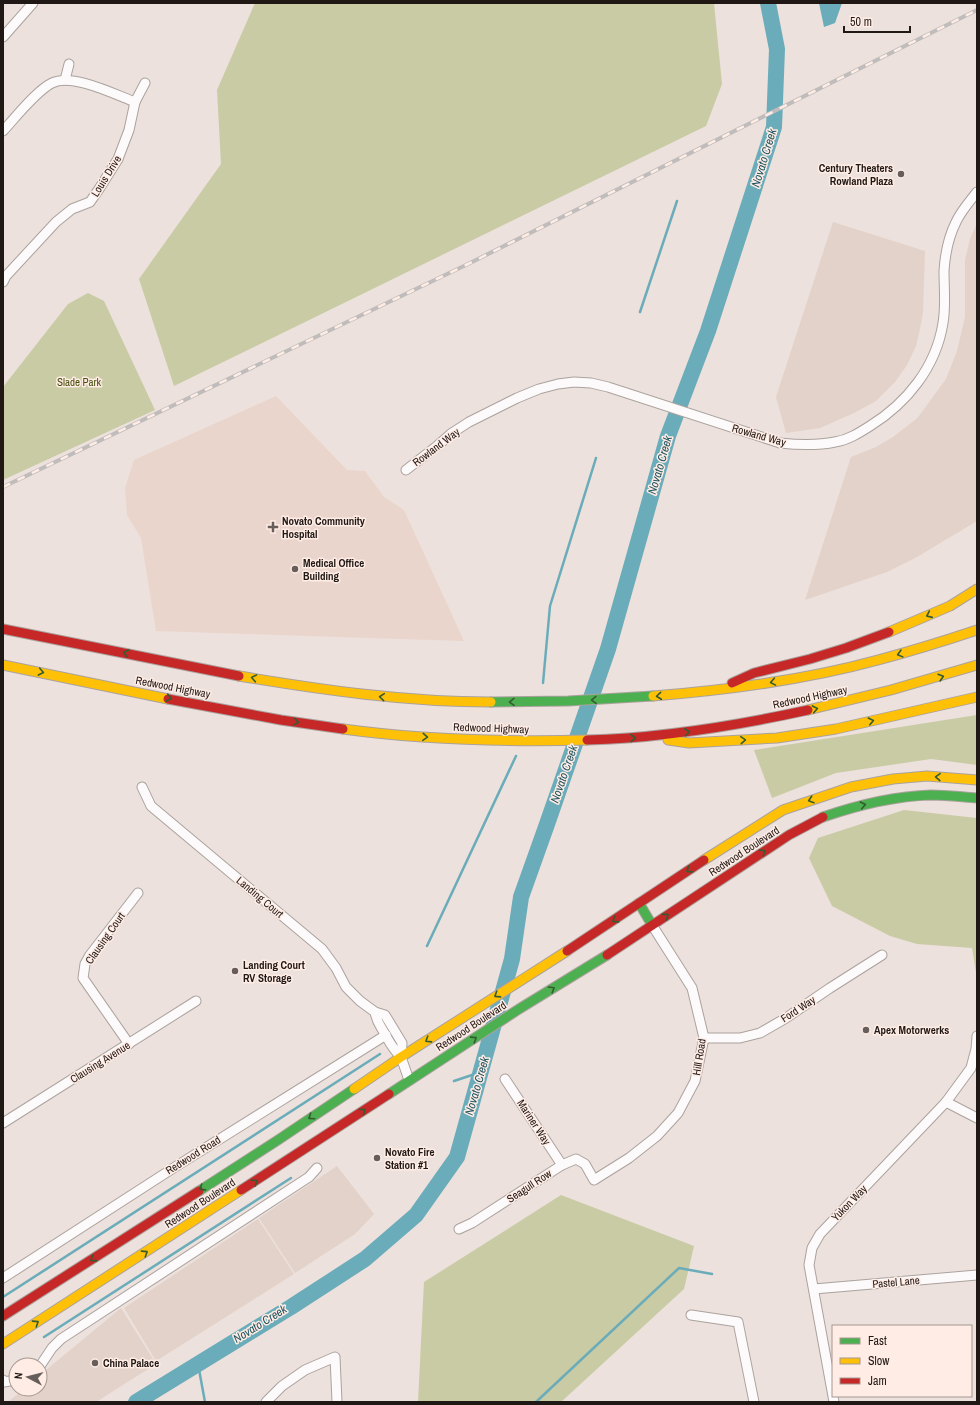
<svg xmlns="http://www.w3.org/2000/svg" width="980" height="1405" font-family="'Archivo Narrow',sans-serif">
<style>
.commercial{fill:#e3d2c9}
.built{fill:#ead5cc}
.green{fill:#c9cba5}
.water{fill:#6aacb9}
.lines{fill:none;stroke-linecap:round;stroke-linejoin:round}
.stream{stroke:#6aacb9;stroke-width:2.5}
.river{stroke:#6aacb9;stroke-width:16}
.street-casing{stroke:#aba29e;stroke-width:11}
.fast-casing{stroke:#aba29e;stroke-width:11}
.slow-casing{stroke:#aba29e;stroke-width:11}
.jam-casing{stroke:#aba29e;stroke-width:11}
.street{stroke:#fcfafa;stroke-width:9}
.fast{stroke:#4caf50;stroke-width:9}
.slow{stroke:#ffc107;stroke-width:9}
.jam{stroke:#c62828;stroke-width:9}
.rail-casing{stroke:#bfbcbb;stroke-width:4}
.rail{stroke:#feece5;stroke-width:2.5;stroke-dasharray:8;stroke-linecap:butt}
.oneway{stroke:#345c30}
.poi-dot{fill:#675e5b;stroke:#feece5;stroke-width:1.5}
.labels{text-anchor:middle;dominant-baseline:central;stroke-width:3;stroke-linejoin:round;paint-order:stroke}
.poi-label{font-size:11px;font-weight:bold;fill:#201815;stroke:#feece5;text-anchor:start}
.street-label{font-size:11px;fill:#201815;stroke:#feece5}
.park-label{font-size:11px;fill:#47500c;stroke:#feece5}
.water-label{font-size:12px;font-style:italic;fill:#1e5460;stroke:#feece5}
</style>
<rect width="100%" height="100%" fill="#ece1dc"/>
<g class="commercial">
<path d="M833,222l92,29 -2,61 -2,12 -5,22 -9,19 -12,17 -19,19 -22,12 -34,15 -34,5 -10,-36z"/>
<path d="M977,223v298l-60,36 -30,15 -82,28 46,-143 25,-10 17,-10 22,-17 4,-4 27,-37 11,-28 8,-34v-57l5,-21z"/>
<path d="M337,1166l37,48 -19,20 -60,39 -36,-55z"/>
<path d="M258,1219l36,55 -138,87 -32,-53z"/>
<path d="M121,1308l35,56 -60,38h-88l16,-13h16v-14z"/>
</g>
<path class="built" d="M276,396l71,74 18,1 19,26 20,13 60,131 -308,-10 -15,-93 -14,-23 -2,-27 9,-28z"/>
<g class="green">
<path d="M255,3h459l8,81 -16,42 -532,260 -35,-107 82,-115 -4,-74z"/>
<path d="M88,293l16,8 51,109 -152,70v-93l65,-83z"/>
<path d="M977,715v50l-46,-6 -95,14 -64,25 -18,-48z"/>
<path d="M904,810l73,8v161l-5,-31 -55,-4 -27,-8 -58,-30 -23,-48 9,-20z"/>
<path d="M561,1195l133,51 -10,43 -123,113h-143l6,-120z"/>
</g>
<path class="water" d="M819,3h23l-7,20 -11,4z"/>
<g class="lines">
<g class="stream">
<path d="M640,312l37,-111"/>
<path d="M543,683l7,-77 46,-148"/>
<path d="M427,946l89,-190"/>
<path d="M454,1081l27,-9"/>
<path d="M3,1297l377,-243"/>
<path d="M44,1337l247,-159"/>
<path d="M198,1364l7,38"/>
<path d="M536,1402l143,-134 33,6"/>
</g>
<path class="river" d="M136,1402l155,-95 74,-48 51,-44 41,-58 55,-198 9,-62 25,-70 62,-178 60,-213 40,-105 66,-204 3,-78 -9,-46"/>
<g class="street-casing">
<g id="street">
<path d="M3,37l30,-34"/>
<path d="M65,80l4,-16"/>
<path d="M3,131c12,-13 33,-40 49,-48 20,-10 62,11 83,19"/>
<path d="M3,282l3,-6 50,-54 16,-13 18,-7 9,-13 19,-30 11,-29 6,-28 10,-19"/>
<path d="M406,470l31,-24 15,-13 17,-11 48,-24 22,-9 19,-5 16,-2 17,1 17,4 172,56c19,2 36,3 55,-1 13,-2 24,-9 35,-16 37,-23 66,-59 73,-103 3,-17 1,-34 1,-52 1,-16 5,-35 12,-49 5,-11 14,-21 21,-30"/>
<path d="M142,787l9,19 171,143 14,19 10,19 14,14 15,11 10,3 17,28 -1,14 8,23"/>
<path d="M375,1012c2,12 6,14 11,24 5,9 7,13 15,21"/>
<path d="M704,1038h36l20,-5 26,-15 44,-30 52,-33"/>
<path d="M129,1044l-46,-66 2,-14 5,-9 48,-62"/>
<path d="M505,1079l57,86"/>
<path d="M946,1102l31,16"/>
<path d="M3,1123l193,-122"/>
<path d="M459,1229l13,-6 90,-58 14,-6 9,5 9,16 35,-22 28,-22 21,-23 17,-32 9,-43 -12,-50 -40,-63"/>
<path d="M3,1278l172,-111 211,-132"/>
<path d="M814,1289l163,-14"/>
<path d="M691,1315l47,7 16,80"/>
<path d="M40,1366l12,-18 9,-9 248,-162 8,-9"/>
<path d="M3,1380l1,2 12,-2"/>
<path d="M266,1402l16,-16 23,-16 30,-13 2,45"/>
<path d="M834,1402l-25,-137 3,-17 8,-14 126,-132 25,-34 5,-19 1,-13"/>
</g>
</g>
<g class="fast-casing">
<g id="fast">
<path d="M491,702l77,-1 85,-5"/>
<path d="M823,817c35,-12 72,-21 108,-22 15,0 31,2 46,3"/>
<path d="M639,903l13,22"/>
<path d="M389,1094l130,-85 88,-54"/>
<path d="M199,1191l79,-51 76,-51"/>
</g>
</g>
<g class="slow-casing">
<g id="slow">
<path d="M889,632l61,-26 27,-17"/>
<path d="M3,665l165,34"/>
<path d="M239,676c84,14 167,26 252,26"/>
<path d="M653,696c76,-6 152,-16 225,-36 34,-9 66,-19 99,-30"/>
<path d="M808,710l83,-20 86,-25"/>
<path d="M343,729c81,11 163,13 244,11"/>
<path d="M668,740l21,3 88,-5 59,-9 141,-32"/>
<path d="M704,860l79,-50 68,-23 42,-8 34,-3 50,4"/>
<path d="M354,1089l47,-32 166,-106"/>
<path d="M3,1344l238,-154"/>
</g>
</g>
<g class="jam-casing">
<g id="jam">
<path d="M3,629l236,47"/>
<path d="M732,683l22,-10 56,-14 36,-11 43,-16"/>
<path d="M168,699l113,21 62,9"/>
<path d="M587,740c75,-2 148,-14 221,-30"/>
<path d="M567,951l137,-91"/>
<path d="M607,955l182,-120 34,-18"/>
<path d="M241,1190l148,-96"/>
<path d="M3,1316l196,-125"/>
</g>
</g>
<use href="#street" class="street"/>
<use href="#fast" class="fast"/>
<use href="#slow" class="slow"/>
<use href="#jam" class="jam"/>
<g class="rail-casing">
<path id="rail" d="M3,487l463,-222 511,-255"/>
</g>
<use href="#rail" class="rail"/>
</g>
<defs><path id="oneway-chevron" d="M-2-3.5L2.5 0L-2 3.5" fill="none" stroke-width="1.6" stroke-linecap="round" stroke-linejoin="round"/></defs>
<g class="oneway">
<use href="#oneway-chevron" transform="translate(929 615) rotate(156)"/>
<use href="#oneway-chevron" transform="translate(126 653) rotate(-169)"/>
<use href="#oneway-chevron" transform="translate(900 654) rotate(165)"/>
<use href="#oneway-chevron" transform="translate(41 672) rotate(11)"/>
<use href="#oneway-chevron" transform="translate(941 677) rotate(-17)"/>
<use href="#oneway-chevron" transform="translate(254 678) rotate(-170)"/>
<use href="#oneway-chevron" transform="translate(773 682) rotate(170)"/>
<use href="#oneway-chevron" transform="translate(659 696) rotate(174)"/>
<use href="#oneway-chevron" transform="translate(382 697) rotate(-175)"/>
<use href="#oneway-chevron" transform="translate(169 698) rotate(11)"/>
<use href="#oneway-chevron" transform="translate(594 700) rotate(178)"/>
<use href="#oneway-chevron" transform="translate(512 702) rotate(179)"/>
<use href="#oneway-chevron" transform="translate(815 709) rotate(-11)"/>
<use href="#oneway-chevron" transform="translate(871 721) rotate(-13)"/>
<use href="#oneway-chevron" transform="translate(296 722) rotate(9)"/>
<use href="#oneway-chevron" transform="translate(687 732) rotate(-7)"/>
<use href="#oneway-chevron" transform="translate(425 737) rotate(4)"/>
<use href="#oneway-chevron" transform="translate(633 738) rotate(-2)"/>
<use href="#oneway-chevron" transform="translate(743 740) rotate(-4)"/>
<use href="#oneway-chevron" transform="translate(938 777) rotate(-178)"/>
<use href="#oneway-chevron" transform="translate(811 800) rotate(162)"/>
<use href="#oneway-chevron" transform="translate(863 805) rotate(-11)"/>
<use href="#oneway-chevron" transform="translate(763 852) rotate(-33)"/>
<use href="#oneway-chevron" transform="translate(689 870) rotate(147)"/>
<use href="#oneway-chevron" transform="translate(666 916) rotate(-33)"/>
<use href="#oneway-chevron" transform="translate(615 920) rotate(147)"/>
<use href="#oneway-chevron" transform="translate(552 989) rotate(-31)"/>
<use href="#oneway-chevron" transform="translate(497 995) rotate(147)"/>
<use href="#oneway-chevron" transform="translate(474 1039) rotate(-33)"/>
<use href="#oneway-chevron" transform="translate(428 1040) rotate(148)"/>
<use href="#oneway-chevron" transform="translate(363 1111) rotate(-34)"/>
<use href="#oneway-chevron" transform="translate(311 1117) rotate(146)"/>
<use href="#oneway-chevron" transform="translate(255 1182) rotate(-33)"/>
<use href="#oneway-chevron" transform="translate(202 1188) rotate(147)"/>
<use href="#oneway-chevron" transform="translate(145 1253) rotate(-33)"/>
<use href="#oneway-chevron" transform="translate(93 1259) rotate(147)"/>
<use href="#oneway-chevron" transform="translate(36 1323) rotate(-33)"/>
</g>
<g class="poi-dot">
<circle cx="901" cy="174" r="4"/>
<path d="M271 521h4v4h4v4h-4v4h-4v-4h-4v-4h4z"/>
<circle cx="295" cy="569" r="4"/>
<circle cx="235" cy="971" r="4"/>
<circle cx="866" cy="1030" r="4"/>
<circle cx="377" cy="1158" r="4"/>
<circle cx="95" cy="1363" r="4"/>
</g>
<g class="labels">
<g class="poi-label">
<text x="893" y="168" text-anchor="end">Century Theaters<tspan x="893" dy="13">Rowland Plaza</tspan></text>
<text x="282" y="521">Novato Community<tspan x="282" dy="13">Hospital</tspan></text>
<text x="303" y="563">Medical Office<tspan x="303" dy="13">Building</tspan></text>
<text x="243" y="965">Landing Court<tspan x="243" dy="13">RV Storage</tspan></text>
<text x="874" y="1030">Apex Motorwerks</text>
<text x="385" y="1152">Novato Fire<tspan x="385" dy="13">Station #1</tspan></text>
<text x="103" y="1363">China Palace</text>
</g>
<g class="street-label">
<text transform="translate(106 176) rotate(-58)">Louis Drive</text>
<text transform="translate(759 435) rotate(16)">Rowland Way</text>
<text transform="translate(436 447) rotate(-37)">Rowland Way</text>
<text transform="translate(173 687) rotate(11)">Redwood Highway</text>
<text transform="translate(810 697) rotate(-12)">Redwood Highway</text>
<text transform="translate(491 728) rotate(2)">Redwood Highway</text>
<text transform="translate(744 851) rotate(-33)">Redwood Boulevard</text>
<text transform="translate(260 897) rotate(40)">Landing Court</text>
<text transform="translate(105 938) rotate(-55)">Clausing Court</text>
<text transform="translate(798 1009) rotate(-33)">Ford Way</text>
<text transform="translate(471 1026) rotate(-33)">Redwood Boulevard</text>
<text transform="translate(699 1057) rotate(-81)">Hill Road</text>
<text transform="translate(100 1062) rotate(-32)">Clausing Avenue</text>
<text transform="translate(534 1122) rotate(57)">Mariner Way</text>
<text transform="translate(193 1155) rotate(-32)">Redwood Road</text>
<text transform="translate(529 1186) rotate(-33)">Seagull Row</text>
<text transform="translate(200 1203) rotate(-33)">Redwood Boulevard</text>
<text transform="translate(849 1203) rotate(-46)">Yukon Way</text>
<text transform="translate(896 1282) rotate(-5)">Pastel Lane</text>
</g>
<g class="park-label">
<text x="79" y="382">Slade Park</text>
</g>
<g class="water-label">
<text transform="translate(764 158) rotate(-73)">Novato Creek</text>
<text transform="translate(660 465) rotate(-74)">Novato Creek</text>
<text transform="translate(564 774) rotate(-71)">Novato Creek</text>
<text transform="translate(477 1086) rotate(-74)">Novato Creek</text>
<text transform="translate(260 1324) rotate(-32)">Novato Creek</text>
</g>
</g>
<rect width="980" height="1405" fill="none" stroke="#201815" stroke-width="8"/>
<rect x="832" y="1325" width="140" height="72" fill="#feece5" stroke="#a59792"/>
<rect x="840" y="1338" width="20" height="6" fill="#4caf50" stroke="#a59792"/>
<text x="868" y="1345" font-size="12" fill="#201815">Fast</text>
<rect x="840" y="1358" width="20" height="6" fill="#ffc107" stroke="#a59792"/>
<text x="868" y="1365" font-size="12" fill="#201815">Slow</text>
<rect x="840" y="1378" width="20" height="6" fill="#c62828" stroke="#a59792"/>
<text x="868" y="1385" font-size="12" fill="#201815">Jam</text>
<g transform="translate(28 1377) rotate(277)"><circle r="19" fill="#feece5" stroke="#a59792"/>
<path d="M0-3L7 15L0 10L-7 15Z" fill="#675e5b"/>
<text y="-6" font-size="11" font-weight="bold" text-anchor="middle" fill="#201815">N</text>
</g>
<path d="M844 26v6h66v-6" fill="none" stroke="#201815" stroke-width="2"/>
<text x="850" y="26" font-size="12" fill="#201815" stroke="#feece5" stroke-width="3" paint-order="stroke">50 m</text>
</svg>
